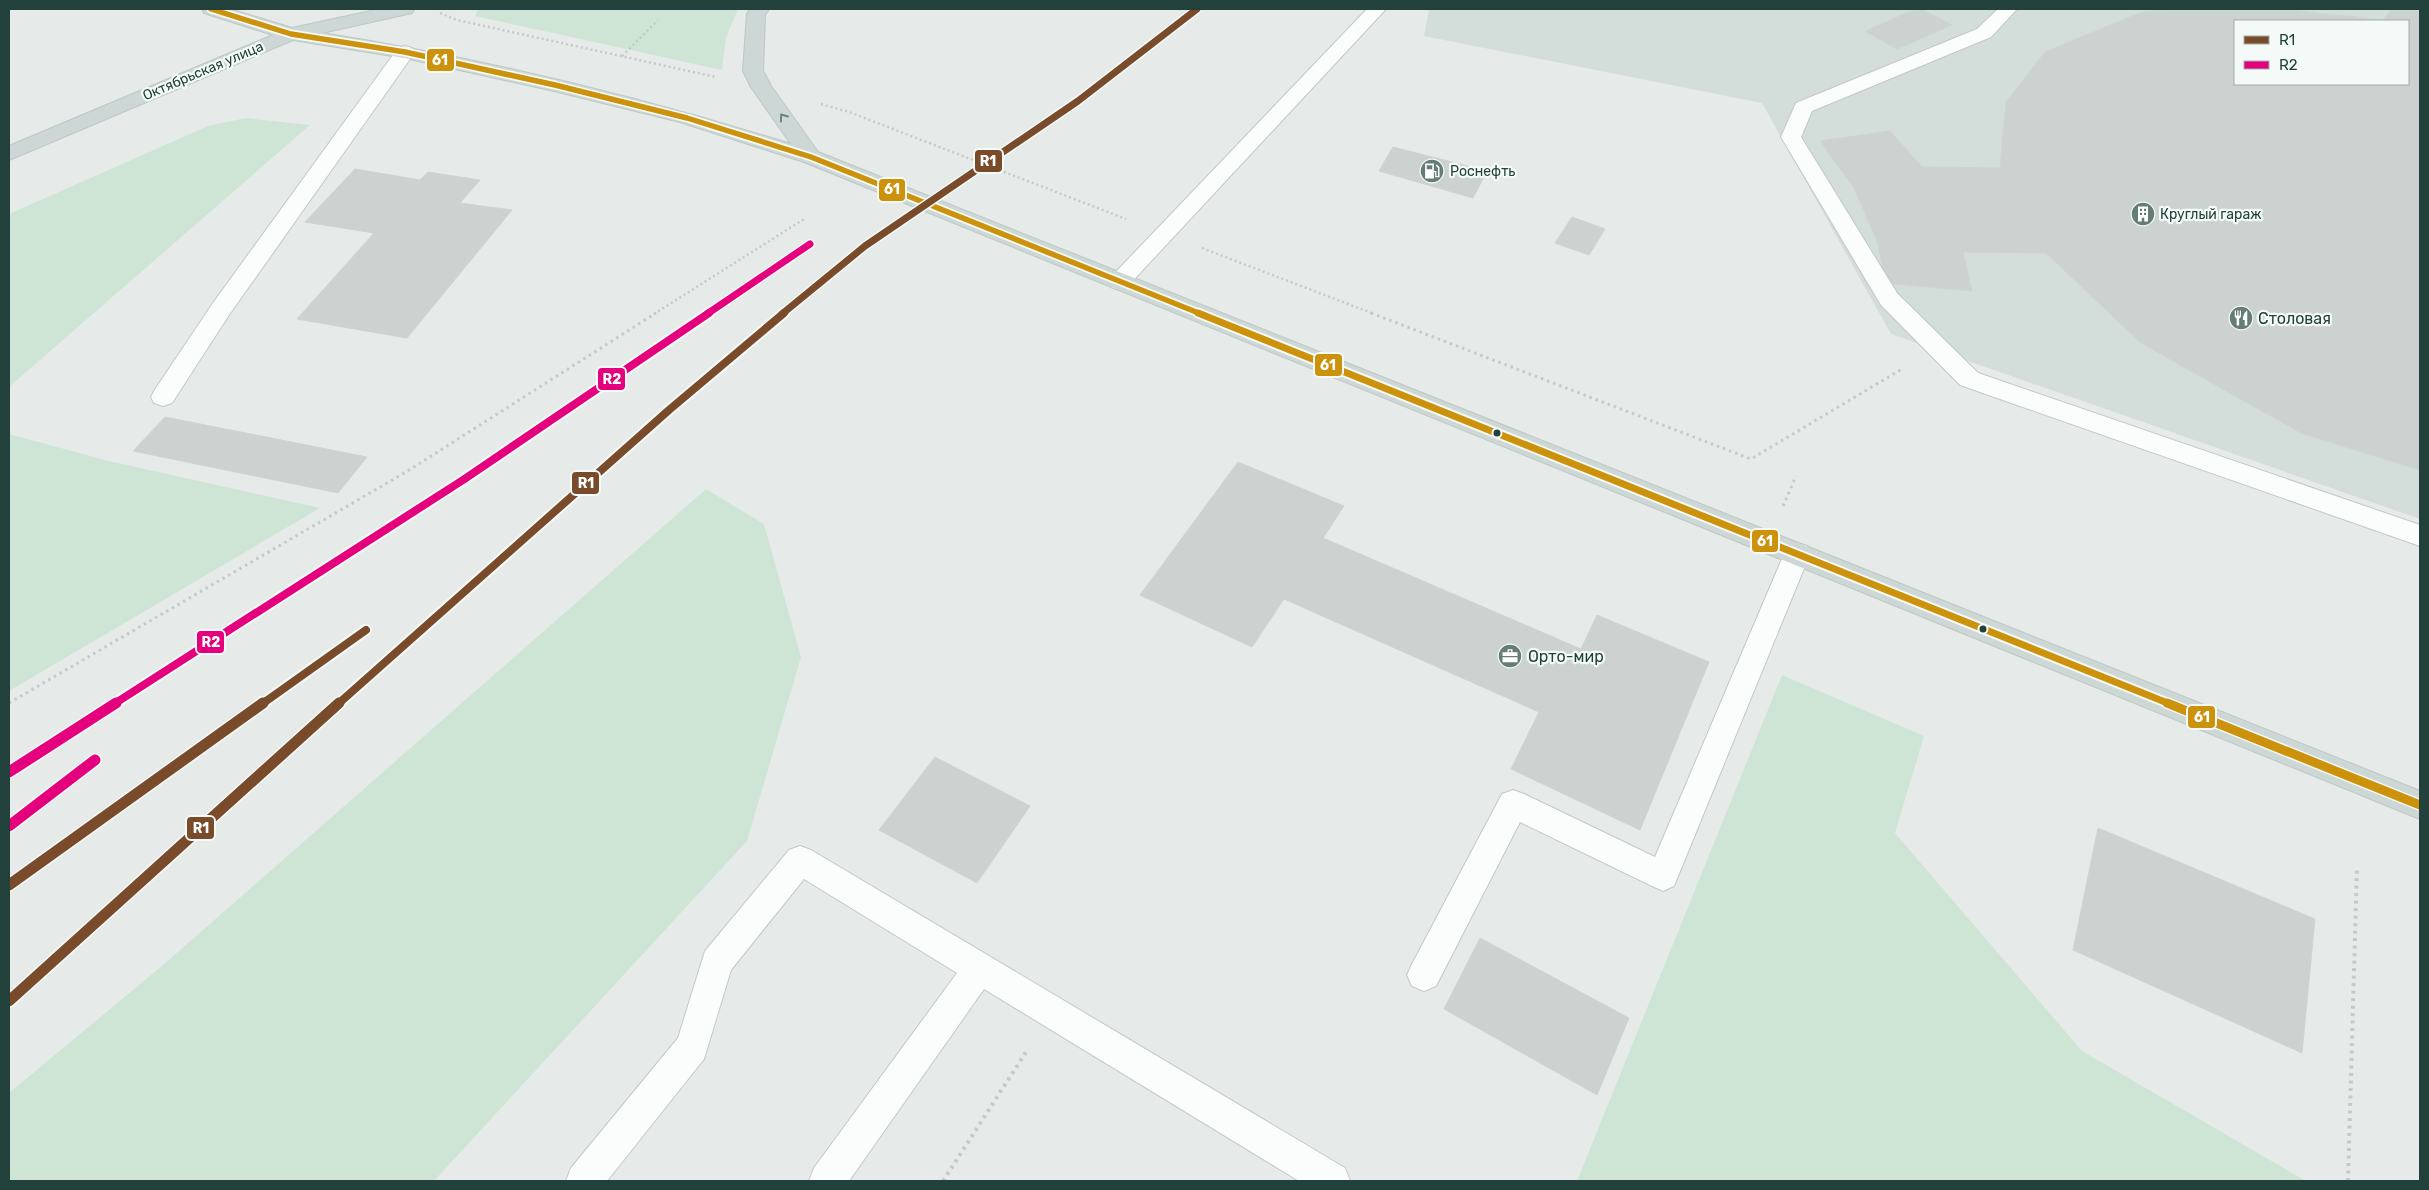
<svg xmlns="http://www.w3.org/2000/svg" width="2429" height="1190" font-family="Rubik,sans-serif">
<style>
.built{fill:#d3ddd9;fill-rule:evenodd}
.green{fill:#cee5d6}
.building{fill:#ccd2d0;stroke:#ced4d2;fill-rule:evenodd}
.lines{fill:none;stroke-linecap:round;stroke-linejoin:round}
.minor-casing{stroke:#c3c8c6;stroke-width:2}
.major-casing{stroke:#bdc7c4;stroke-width:2}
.path-far2{stroke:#c2cbc9;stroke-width:2.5;stroke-dasharray:2 3;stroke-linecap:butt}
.path-far1{stroke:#c2cbc9;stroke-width:3;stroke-dasharray:2.5 4;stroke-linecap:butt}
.path{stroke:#c2cbc9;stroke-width:4;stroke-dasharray:3 4.5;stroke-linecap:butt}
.minor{fill:#fbfcfc;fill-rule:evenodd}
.major{fill:#cdd7d5;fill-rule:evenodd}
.bus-1-far2-casing{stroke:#f4faf8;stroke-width:9}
.bus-1-far1-casing{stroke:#f4faf8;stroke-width:11}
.bus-1-casing{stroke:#f4faf8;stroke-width:12}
.bus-1-far2{stroke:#cc920c;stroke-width:5.5}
.bus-1-far1{stroke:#cc920c;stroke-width:7}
.bus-1{stroke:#cc920c;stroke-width:9}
.rail-1-far2-casing{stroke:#f4faf8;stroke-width:10}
.rail-1-far1-casing{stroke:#f4faf8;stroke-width:12}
.rail-1-casing{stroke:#f4faf8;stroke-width:14}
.rail-2-far2-casing{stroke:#f4faf8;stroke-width:10}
.rail-2-far1-casing{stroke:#f4faf8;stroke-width:12}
.rail-2-casing{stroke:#f4faf8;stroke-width:14}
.rail-1-far2{stroke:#7a4b2a;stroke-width:7}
.rail-1-far1{stroke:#7a4b2a;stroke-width:8}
.rail-1{stroke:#7a4b2a;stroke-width:11}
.rail-2-far2{stroke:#e5007d;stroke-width:7}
.rail-2-far1{stroke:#e5007d;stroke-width:8}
.rail-2{stroke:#e5007d;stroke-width:11}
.oneway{stroke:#6e8480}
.bus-dot{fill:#21413a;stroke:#f4faf8;stroke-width:2}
.labels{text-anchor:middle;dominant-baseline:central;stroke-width:4.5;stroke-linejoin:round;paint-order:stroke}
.far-street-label{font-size:14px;fill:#21413a;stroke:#f4faf8}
.far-poi-label{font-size:14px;fill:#21413a;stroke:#f4faf8;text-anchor:start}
.poi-label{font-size:16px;fill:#21413a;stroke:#f4faf8;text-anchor:start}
.line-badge{stroke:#f4faf8;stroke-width:2}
.badge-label{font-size:14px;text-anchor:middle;font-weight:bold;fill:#fff}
</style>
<rect width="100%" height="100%" fill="#e6ebe9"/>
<path class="built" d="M1429,9h991v510l-529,-185 -129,-231 -338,-67zM2235,21h173v63h-173z"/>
<g class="green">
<path d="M478,9h260l-12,29 -4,32 -247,-54z"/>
<path d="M246,118l64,7 -301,262v-173l199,-88z"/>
<path d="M9,434l96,26 215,48 -311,183z"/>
<path d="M706,489l58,35 37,133 -54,184 -313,340h-425v-88l154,-128z"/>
<path d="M1782,675l142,61 -29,97 187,218 224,130h-729z"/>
</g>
<g class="building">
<path d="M1916,9h6l30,16 -55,24 -32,-18z"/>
<path d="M2180,9h101l102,11 9,-11h28v461l-119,-37 -160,-90 -95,-90 -83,-1 9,39 -86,-8 -9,-42 -23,-53 -34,-47 70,-10 32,36 78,1 6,-66 39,-50 97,-40zM2235,21h173v63h-173z"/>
<path d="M1393,147l94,24 -14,27 -94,-27z"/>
<path d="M355,169l65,11 8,-8 52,8 -20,23 52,7 -105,128 -110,-19 77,-86 -69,-11z"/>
<path d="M1572,217l33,12 -16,26 -34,-12z"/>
<path d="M165,417l202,40 -29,36 -205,-42z"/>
<path d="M1238,462l106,44 -21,32 258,111 16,-34 112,47 -69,168 -129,-61 28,-57 -255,-113 -32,48 -112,-52z"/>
<path d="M935,757l95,49 -53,77 -98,-53z"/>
<path d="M2098,828l217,91 -13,134 -229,-103z"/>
<path d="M1480,938l149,80 -32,77 -153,-86z"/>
</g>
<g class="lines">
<g class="minor-casing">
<g id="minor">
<path d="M1367,9h19l-259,278 -8,3 -8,-3 -3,-5 3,-5z"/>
<path d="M1998,9h19l-26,28 -179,74 -11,26 96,156 81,80 442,152v21l-460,-161 -79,-80 -100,-168 15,-34 181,-74z"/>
<path d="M405,46l7,2 3,4 -186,263 -57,88 -9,3 -9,-3 -3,-6 3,-6 59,-88 185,-255z"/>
<path d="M1797,543l10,3 3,8 -136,332 -11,5 -11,-5 -132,-64 -84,164 -12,5 -12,-5 -5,-11 5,-11 90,-170 11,-4 11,4 131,63 129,-303 3,-8z"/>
<path d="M800,846l11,4 534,318 5,13h-51l-315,-192 -135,192h-40l5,-13 143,-195 -153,-94 -73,91 -27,89 -97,122h-41l5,-13 107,-130 27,-87 84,-101z"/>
</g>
</g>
<g class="major-casing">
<path id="major" d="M202,9h28l62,19 88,-19h34l-2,4 -90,20c159,25 315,63 469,111l-40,-57 -8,-16 4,-57 3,-5h19l-4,6 -2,56 8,15 47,66 1602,639v28l-1616,-657 -124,-40 -126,-31 -149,-33 -112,-18 -284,120v-14l264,-111 -69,-22z"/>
</g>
<g class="path-far2">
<path d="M440,13l17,7 259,57"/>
<path d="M622,56l36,-36"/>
<path d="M821,104l28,8 277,107"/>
<path d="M1202,248l172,66"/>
<path d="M654,314l150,-95"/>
</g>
<g class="path-far1">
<path d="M1371,313l380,146 151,-90"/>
<path d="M1783,506l13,-30"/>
<path d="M9,703l397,-231 250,-159"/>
</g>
<g class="path">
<path d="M943,1181l85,-132"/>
<path d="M2348,1181l9,-314"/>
</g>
<use href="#minor" class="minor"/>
<use href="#major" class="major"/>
<g class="bus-1-far2-casing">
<path id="bus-1-far2" d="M211,9l80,25 114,18 150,33 132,33 124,39 390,157"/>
</g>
<g class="bus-1-far1-casing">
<path id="bus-1-far1" d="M1198,313l972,391"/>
</g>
<g class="bus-1-casing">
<path id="bus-1" d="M2167,703l253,102"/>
</g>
<use href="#bus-1-far2" class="bus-1-far2"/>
<use href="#bus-1-far1" class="bus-1-far1"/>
<use href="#bus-1" class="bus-1"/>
<g class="rail-1-far2-casing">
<path id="rail-1-far2" d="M782,314l83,-68 213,-145 119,-92"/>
</g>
<g class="rail-1-far1-casing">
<g id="rail-1-far1">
<path d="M262,704l104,-74"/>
<path d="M338,704l331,-294 115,-97"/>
</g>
</g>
<g class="rail-1-casing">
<g id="rail-1">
<path d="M9,885l254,-182"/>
<path d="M9,1001l330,-298"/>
</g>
</g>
<g class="rail-2-far2-casing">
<path id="rail-2-far2" d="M707,314l103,-70"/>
</g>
<g class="rail-2-far1-casing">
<path id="rail-2-far1" d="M114,704l349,-224 246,-167"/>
</g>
<g class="rail-2-casing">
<g id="rail-2">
<path d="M9,772l107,-69"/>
<path d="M9,826l86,-66"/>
</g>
</g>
<use href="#rail-1-far2" class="rail-1-far2"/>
<use href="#rail-1-far1" class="rail-1-far1"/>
<use href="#rail-1" class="rail-1"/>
<use href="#rail-2-far2" class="rail-2-far2"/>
<use href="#rail-2-far1" class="rail-2-far1"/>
<use href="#rail-2" class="rail-2"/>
</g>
<defs><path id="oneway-chevron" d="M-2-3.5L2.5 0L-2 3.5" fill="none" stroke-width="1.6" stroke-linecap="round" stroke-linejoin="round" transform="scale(1.25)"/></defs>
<use class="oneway" href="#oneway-chevron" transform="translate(783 117) rotate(-126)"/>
<defs>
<g id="fuel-disc" transform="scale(1.25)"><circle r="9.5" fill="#667c77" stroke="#f4faf8"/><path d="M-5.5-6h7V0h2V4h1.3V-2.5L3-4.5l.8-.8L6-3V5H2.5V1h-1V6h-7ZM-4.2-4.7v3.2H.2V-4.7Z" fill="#fff"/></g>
<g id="building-disc" transform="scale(1.25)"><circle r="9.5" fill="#667c77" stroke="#f4faf8"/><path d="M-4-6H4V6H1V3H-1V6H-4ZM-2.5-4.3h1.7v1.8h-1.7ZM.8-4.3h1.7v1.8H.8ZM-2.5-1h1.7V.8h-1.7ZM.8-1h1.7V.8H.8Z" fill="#fff"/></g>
<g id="restaurant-disc" transform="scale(1.25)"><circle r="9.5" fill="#667c77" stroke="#f4faf8"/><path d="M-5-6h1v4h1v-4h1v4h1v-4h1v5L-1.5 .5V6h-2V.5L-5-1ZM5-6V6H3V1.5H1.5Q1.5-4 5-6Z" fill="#fff"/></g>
<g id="office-disc" transform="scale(1.25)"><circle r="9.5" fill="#667c77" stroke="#f4faf8"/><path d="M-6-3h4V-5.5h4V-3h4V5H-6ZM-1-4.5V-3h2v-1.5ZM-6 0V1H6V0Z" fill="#fff"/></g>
</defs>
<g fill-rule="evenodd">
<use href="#fuel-disc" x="1432" y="171"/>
<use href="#building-disc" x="2143" y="214"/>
<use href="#restaurant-disc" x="2241" y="318"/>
<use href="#office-disc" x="1510" y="656"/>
</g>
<g class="bus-dot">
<circle cx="1497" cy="433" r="4.5"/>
<circle cx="1983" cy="629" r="4.5"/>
</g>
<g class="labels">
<g class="far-street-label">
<text transform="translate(203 71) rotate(-23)">Октябрьская улица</text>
</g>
<g class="far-poi-label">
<text x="1450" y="171">Роснефть</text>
<text x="2160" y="214">Круглый гараж</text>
</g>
<g class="poi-label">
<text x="2258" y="318">Столовая</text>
<text x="1528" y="656">Орто-мир</text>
</g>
</g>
<g class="line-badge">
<rect x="426" y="48" width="29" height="24" rx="5" fill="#cc920c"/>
<rect x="974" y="149" width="29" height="24" rx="5" fill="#7a4b2a"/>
<rect x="878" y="178" width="28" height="24" rx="5" fill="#cc920c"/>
<rect x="1314" y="353" width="29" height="24" rx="5" fill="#cc920c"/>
<rect x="597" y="367" width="29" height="24" rx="5" fill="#e5007d"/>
<rect x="571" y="471" width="29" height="24" rx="5" fill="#7a4b2a"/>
<rect x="1751" y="529" width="28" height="24" rx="5" fill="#cc920c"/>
<rect x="196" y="630" width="29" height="24" rx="5" fill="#e5007d"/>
<rect x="2187" y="705" width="29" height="24" rx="5" fill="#cc920c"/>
<rect x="186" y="816" width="29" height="24" rx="5" fill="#7a4b2a"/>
</g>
<g class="badge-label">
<text x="440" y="65">61</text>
<text x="988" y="166">R1</text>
<text x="892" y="194">61</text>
<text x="1328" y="370">61</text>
<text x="612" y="384">R2</text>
<text x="586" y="488">R1</text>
<text x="1765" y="546">61</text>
<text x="211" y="647">R2</text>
<text x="2202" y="722">61</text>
<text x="201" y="833">R1</text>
</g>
<rect width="2429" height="1190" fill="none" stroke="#21413a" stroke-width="20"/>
<rect x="2234" y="20" width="175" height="65" fill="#f4faf8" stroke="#a0b0ac"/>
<rect x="2244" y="36" width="25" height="8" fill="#7a4b2a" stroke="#a0b0ac"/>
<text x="2279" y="45" font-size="15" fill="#21413a">R1</text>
<rect x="2244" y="61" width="25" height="8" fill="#e5007d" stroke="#a0b0ac"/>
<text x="2279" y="70" font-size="15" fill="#21413a">R2</text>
</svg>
